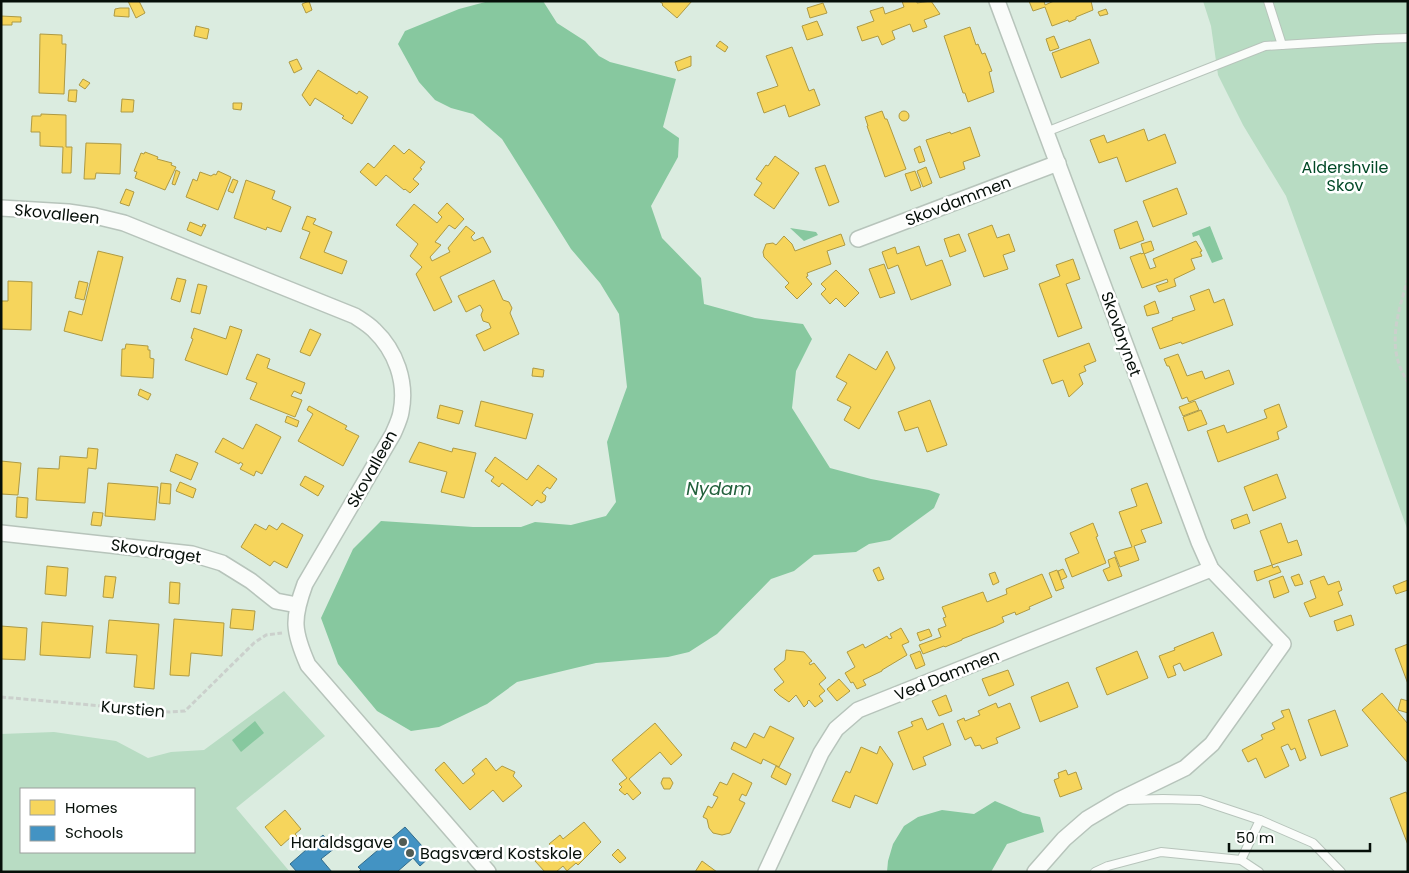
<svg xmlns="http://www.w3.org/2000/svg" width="1409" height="873" font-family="Poppins,sans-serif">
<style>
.green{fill:#b8dcc3;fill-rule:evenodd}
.water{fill:#87c89f}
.homes{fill:#f6d55c;stroke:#ae9a43}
.schools{fill:#4393c3;stroke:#316b8b}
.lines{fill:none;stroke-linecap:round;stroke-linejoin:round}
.service-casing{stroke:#b7c4bb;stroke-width:10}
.minor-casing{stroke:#b7c4bb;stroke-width:18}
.path{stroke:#cbd0cc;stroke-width:3;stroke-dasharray:5 2.5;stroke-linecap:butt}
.service{stroke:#fafcfa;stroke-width:8}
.minor{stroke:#fafcfa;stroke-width:15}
.poi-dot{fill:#515c54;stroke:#fff;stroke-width:2}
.labels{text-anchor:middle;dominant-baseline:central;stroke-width:5;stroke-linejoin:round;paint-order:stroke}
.park-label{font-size:16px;fill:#024927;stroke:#fff}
.street-label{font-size:16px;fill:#060f09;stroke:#fff}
.poi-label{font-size:16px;fill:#060f09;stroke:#fff;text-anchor:end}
.water-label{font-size:18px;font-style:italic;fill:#22603c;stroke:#fff}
</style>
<rect width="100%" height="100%" fill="#dbece0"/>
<g class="green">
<path d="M1203,1h205v530l-122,-335 -43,-71 -25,-50 -7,-49z"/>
<path d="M284,691l41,45 -89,72 54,64h-289v-138l53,-2 62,9 32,17 23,-6 33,-2zM21,789h173v63h-173z"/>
</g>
<g class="water">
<path d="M489,1h54l14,22 28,18 14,15 11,6 66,17 -13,48 16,11 -1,19 -27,49 11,32 39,40 3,26 51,14 48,6 9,15 -16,32 -4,37 38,60 41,11 58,11 11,4 -6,14 -44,32 -21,4 -13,8 -42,3 -20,16 -23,8 -54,55 -28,18 -21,5 -72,6 -79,19 -30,22 -48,23 -28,4 -34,-20 -39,-47 -17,-46 32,-69 28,-28 92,6h48l14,-5 36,3 35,-9 10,-14 -9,-60 20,-55 -8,-73 -19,-31 -29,-34 -69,-110 -29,-25 -22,-6 -16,-8 -16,-18 -21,-38 7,-13 54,-22z"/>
<path d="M1210,226l13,33 -11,4 -13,-28 -6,2 -1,-4z"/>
<path d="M790,228l26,4 2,3 -14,6z"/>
<path d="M255,721l9,12 -23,19 -9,-12z"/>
<path d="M995,801l28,12 17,4 4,15 -37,12 -16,28h-104l1,-11 5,-17 11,-18 14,-9 24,-7 32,4z"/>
</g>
<g class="homes">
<path d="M128,1h11l6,12 -9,5z"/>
<path d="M309,1l3,9 -6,3 -4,-9z"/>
<path d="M659,1h33l-15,17 -15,-13 1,-1z"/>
<path d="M902,1h15v2l14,-2 9,13 -16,6 3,7 -14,5 -3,-8 -18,7 3,8 -13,6 -4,-9 -16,5 -5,-14 17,-6 -4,-10 13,-4 2,7 19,-7z"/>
<path d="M1029,1h15l1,4 9,-4h37l2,9 -17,7v2l-7,3 -1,-2 -16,6 -7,-19 -12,4z"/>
<path d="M823,3l4,10 -17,5 -3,-10z"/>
<path d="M120,8h9v9l-15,-1 1,-7z"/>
<path d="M1106,9l2,5 -8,2 -2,-4z"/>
<path d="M1,16l20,1v5h-9v3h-11z"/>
<path d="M817,21l6,14 -16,5 -5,-14z"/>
<path d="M196,26l13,3 -2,10 -13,-3z"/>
<path d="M970,27l6,18 2,-1 4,10 3,-1 7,18 -3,1 5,20 -26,10 -3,-9h-2l-19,-57z"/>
<path d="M40,34l22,1v9h4l-2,50 -25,-1z"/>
<path d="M1054,36l5,12 -9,3 -4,-12z"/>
<path d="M1090,39l9,24 -38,15 -9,-25z"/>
<path d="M720,41l8,6 -3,5 -9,-6z"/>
<path d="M792,47l17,44 5,-2 6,16 -31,12 -4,-12 -21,8 -7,-20 21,-7 -12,-30z"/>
<path d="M691,56v10l-13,5 -3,-9z"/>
<path d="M297,59l5,10 -8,4 -5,-11z"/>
<path d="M318,70l39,24 2,-3 9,6 -16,27 -10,-6 2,-2 -29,-18 -5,8 -8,-11z"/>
<path d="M83,79l7,4 -5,6 -6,-4z"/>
<path d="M69,90h8l-1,12 -8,-1z"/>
<path d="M122,99l12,1 -1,12h-12z"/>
<path d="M233,103h9l-1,7 -8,-1z"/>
<circle cx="904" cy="116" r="5"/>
<path d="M882,111l3,8h2l19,50 -21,8 -18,-51h1l-3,-9z"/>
<path d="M41,114l25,1v32h6l-1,26h-9l1,-26 -23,-1v-14h-9l1,-16h9z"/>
<path d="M970,127l10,29 -17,6 2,7 -25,9 -14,-38 24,-8 1,2z"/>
<path d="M1144,129l4,12 17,-7 11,29 -50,19 -9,-25 -18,6 -9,-23 14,-5 3,8z"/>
<path d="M86,143l35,1 -1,30 -24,-1 -1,6h-11z"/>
<path d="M394,145l10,9 5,-5 16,13 -5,6 2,1 -9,10 6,5 -9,9 -5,-4 -1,1 -18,-15 -10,11 -16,-14 8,-9 6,5z"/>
<path d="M920,146l5,15 -6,2 -5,-14z"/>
<path d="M145,152l13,5 -1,2 15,4 -1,2 5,2 -11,23 -30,-12 2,-6 -3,-1 7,-18 3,1z"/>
<path d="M775,156l24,17 -25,36 -20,-14 8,-12 -6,-4 10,-14 2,1z"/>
<path d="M825,165l14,37 -10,4 -14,-38z"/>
<path d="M926,167l6,16 -9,4 -6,-16z"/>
<path d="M176,170l4,2 -5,13 -3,-1z"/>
<path d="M218,171l13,6 -13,33 -32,-13 7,-18 4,2 3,-9 11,4 3,-2 2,1z"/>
<path d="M915,171l6,16 -10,4 -6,-17z"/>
<path d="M233,179l5,2 -5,12 -5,-2z"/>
<path d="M246,180l29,11 -3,8 19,8 -10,25 -14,-5 -1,3 -32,-12z"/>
<path d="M1177,188l10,26 -34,13 -10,-26z"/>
<path d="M126,189l8,3 -5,14 -9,-3z"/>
<path d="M447,203l17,16 -9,10 -6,-4 -14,17 6,3 -11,12 2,4 18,-9 -2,-4 18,-22 9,7 -4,4 3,4 9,-4 8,15 -51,25 12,25 -18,9 -18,-37 6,-7 -12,-11 8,-12 -22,-19 18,-21 23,19 5,-6 -4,-4z"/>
<path d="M307,216l9,3 -3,5 19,8 -8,20 23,9 -5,13 -42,-16 10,-26 -8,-3z"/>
<path d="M1137,221l7,19 -24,9 -6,-19z"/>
<path d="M190,222l12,5 1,-3 3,1 -5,11 -14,-6z"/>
<path d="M992,225l5,13 12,-4 6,17 -12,4 5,14 -24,8 -16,-43z"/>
<path d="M841,234l4,11 -18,6 4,13 -24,9 1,3 -2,1 6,7 -15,15 -12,-12 4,-4 -25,-26 -1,-5 3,-8 7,-1 3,2 8,-9 8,8 3,7z"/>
<path d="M959,234l7,17 -16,6 -6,-18z"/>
<path d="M1151,241l3,9 -10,4 -3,-10z"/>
<path d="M1196,241l6,10 -2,1 2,4 -11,3 4,10 -21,10 2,7 -17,6 -3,-6 12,-4 -1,-3 -25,9 -12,-31 11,-4v1l3,-1 6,16 6,-2 -3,-8z"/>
<path d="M919,246l7,20 16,-6 9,25 -40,15 -13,-35 -10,4 -6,-17 13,-5 2,7z"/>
<path d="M98,251l25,6 -21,84 -38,-10 5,-20 13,4z"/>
<path d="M1073,259l7,20 -14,5 16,44 -24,9 -19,-53 21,-8 -4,-11z"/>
<path d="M884,264l11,29 -15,5 -11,-29z"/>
<path d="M836,270l23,23 -14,14 -9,-9 -6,6 -9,-10 5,-5 -5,-5z"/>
<path d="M177,278l9,2 -6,22 -9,-3z"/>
<path d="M494,280l9,20 6,2 3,6 -2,5 9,21 -35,17 -8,-16 15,-7 -2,-5 -6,-2 -2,-6 2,-5 -3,-5 -14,7 -8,-16z"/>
<path d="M8,281l24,1 -1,48 -30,-1v-28h7z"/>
<path d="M79,281l9,2 -4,17 -9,-2z"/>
<path d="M198,284l9,2 -7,28 -9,-2z"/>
<path d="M1209,289l5,14 10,-4 9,26 -51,19 -1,-2 -21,7 -8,-21 21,-8 -1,-2 23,-8 -5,-14z"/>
<path d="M1155,301l4,12 -12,3 -3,-10z"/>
<path d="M230,326l12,4 -15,45 -42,-15 8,-21 -2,-1 3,-10 32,11z"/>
<path d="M310,329l11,5 -11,22 -10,-4z"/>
<path d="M1089,343l7,18 -12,5 2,5 -7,3 4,10 -14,13 -6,-17 -11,4 -9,-24z"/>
<path d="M126,344l22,2v4h2v8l4,1 -1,19 -32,-2 1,-27h3z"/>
<path d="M887,351l8,17 -36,61 -15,-9 7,-13 -14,-7 10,-17 -11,-6 13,-23 27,16z"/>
<path d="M257,354l13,5 -3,9 38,15 -4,11 -7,-3 -3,5 11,4 -7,17 -45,-18 7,-16 -11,-4z"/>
<path d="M1178,354l9,22 15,-5 3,8 24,-9 5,14 -45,18 -2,-5 -5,2 -13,-33h-2l-3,-7z"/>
<path d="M533,368l11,2 -1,7 -11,-1z"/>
<path d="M140,389l11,5 -3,6 -10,-5z"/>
<path d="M930,400l17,45 -20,7 -9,-25 -13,4 -7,-19z"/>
<path d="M481,401l52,13 -7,25 -51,-13z"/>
<path d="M1195,401l4,9 -16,6 -4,-9z"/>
<path d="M1279,404l8,23 -10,5 2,7 -61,23 -11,-31 17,-6 3,8 40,-15 -3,-8z"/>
<path d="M440,405l23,6 -4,13 -22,-6z"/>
<path d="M309,406l38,20 -2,3 14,7 -16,30 -45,-25 15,-27 -6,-4z"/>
<path d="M1201,410l6,14 -19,7 -5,-14z"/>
<path d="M287,416l12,5 -2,6 -12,-5z"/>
<path d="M256,424l25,13 -19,37 -6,-3 -2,5 -14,-7 3,-5 -3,-2 -1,2 -24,-12 8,-14 20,11z"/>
<path d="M419,442l33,10 1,-4 23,5 -12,45 -23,-6 6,-20 -38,-10z"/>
<path d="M88,448l10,1 -2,20 -8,-1 -3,35 -49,-3 2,-32 21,1 1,-13 27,2z"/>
<path d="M176,454l22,9 -7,17 -21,-9z"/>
<path d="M495,457l32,23 11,-15 19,14 -7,10 -3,-2 -5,6 4,3 -1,5 -4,2 -4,-3 -5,6 -30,-23 -3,4 -8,-6 3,-4 -9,-6z"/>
<path d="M1,461l20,2 -3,32 -17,-1z"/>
<path d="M1277,474l9,24 -33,13 -9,-24z"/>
<path d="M305,476l19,10 -6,10 -18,-11z"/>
<path d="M180,482l16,7 -3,9 -17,-7z"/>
<path d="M108,483l50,4 -3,33 -50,-4z"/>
<path d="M161,483l10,1 -1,20 -11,-1z"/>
<path d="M1147,483l15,40 -21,7 5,12 -12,4 5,14 -19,7 -6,-15 18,-5 -13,-35 18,-6 -6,-17z"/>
<path d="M17,497l11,1 -1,20 -11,-1z"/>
<path d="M93,512l10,1 -2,13 -10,-1z"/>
<path d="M1247,514l3,9 -16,6 -3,-9z"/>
<path d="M282,523l21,12 -16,33 -13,-7 -4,5 -29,-19 14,-23 11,6 3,-5 8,5z"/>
<path d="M1093,523l5,13 -2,1 10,26 -34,14 -7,-18 14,-6 -9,-20z"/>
<path d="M1281,523l7,20 9,-3 5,15 -30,10 -12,-34z"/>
<path d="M1115,557l7,19 -14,5 -5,-11 7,-3 -2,-7z"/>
<path d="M1272,565l1,3 5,-2 3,6 -24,9 -3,-10z"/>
<path d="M47,566l21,2 -2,28 -21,-2z"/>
<path d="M879,567l5,12 -6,2 -5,-11z"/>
<path d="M1063,569l4,8 -6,3 -3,-9z"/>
<path d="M1057,570l7,18 -8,3 -7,-18z"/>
<path d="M995,572l4,10 -6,3 -4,-11z"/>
<path d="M1042,574l10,23 -23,10 1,2 -14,6 -1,-3 -13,5 2,5 -8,4 -34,13v1l-17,7 -1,-1 -21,8 -4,-9 22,-8 -3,-8 8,-3 -3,-8 3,-1 -4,-10 41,-15 4,10 20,-8 -1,-5z"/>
<path d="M1299,574l4,10 -8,2 -4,-9z"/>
<path d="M105,576l11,1 -3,21 -10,-1z"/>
<path d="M1283,576l6,16 -15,6 -5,-17z"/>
<path d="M1324,576l4,9 11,-4 3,9 -4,2 5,13 -33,12 -6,-14 12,-5 -6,-17z"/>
<path d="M1408,580v10l-12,4 -3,-8z"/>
<path d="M170,582l10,1 -1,21 -10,-1z"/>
<path d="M232,609l23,2 -2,19 -23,-2z"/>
<path d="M1351,615l3,10 -17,6 -3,-10z"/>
<path d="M174,619l50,4 -2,33 -31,-3 -2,23 -19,-1z"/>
<path d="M109,620l50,4 -5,65 -20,-2 3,-32 -31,-2z"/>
<path d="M42,622l51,4 -3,32 -50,-3z"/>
<path d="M1,626l26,2 -2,32 -24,-1z"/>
<path d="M901,628l8,14 -7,3 5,10 -25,15v1l-19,9 3,5 -9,4 -4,-7 -2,1 -6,-10 10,-6 -8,-15 16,-8 2,4 22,-12 2,3 3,-1 -2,-4z"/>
<path d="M929,629l3,7 -12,5 -3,-8z"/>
<path d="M1213,632l9,23 -38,16 -4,-8 -7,3 3,9 -8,3 -9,-22 16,-6 -1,-2z"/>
<path d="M1408,644v40l-13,-35z"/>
<path d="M786,650l18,2 8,9 -3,2 1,2 4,-2 12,15 -7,6 6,7 -6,5 4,5 -8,6 -6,-7 -2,2 1,1 -4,4 -8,-12 -7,7 -10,-7 -5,-5 10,-8 -10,-13 11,-9z"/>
<path d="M920,651l5,14 -9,4 -6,-14z"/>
<path d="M1137,651l11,27 -41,17 -11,-27z"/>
<path d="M1008,670l6,15 -25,11 -7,-17z"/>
<path d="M839,679l11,12 -13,10 -10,-12z"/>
<path d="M1068,682l10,25 -38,15 -9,-25z"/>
<path d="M1382,693l26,31v39l-46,-53z"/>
<path d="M946,695l6,16 -13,5 -7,-15z"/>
<path d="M1401,699l7,2v12l-10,-3z"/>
<path d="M996,703l2,5 12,-5 10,25 -24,10 2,5 -16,6 -2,-4 -5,1 -4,-9 -6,3 -8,-19 7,-3 1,3 15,-6 -2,-4z"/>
<path d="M1289,709l17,49 -6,3 -5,-13 -4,2 -3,-6 -7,3 8,19 -24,12 -9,-20 -8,4 -6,-12 21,-11 -2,-4 14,-6 -3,-6 12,-6 -3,-6z"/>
<path d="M1335,710l13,36 -27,10 -13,-36z"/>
<path d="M922,718l5,12 16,-7 8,22 -28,12 3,8 -13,5 -15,-38 15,-6 -2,-4z"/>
<path d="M655,723l27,32 -11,10 -11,-13 -31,27 12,14 -8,7 -6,-7 -2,2 -6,-5 3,-3 -3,-3 8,-6 -15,-18z"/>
<path d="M770,726l24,12 -15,29 -16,-8 -2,5 -30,-15 3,-7 12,6 8,-15 10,5z"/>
<path d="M880,746l13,18 -16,40 -22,-9 -5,13 -18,-7 14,-30 4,2 11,-26 16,7z"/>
<path d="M486,758l10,13 6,-5 13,6 -2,4 9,10 -19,16 -10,-12 -23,20 -35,-40 9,-8 19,22 12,-10 -3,-4z"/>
<path d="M776,766l15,8 -5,11 -15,-8z"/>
<path d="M1066,770l2,5 8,-3 6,17 -22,8 -6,-17 5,-2 -1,-5z"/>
<path d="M733,773l19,10 -6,13 -4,-2 -3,6 6,3 -15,30 -8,2 -9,-2 -4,-5 -2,-9 -4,-2 5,-11 4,2 6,-11 -5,-2 7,-13 7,3z"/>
<path d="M663,778h7l3,5 -3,6h-6l-3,-6z"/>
<path d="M1406,792l2,4v49l-18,-47z"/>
<path d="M285,810l16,19 -6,5 2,2 -4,3 -2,-2 -10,9 -16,-19z"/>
<path d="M584,822l17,20 -23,23 -2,-2 -9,8 -4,-5 -7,6h-11l-10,-11 17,-14 -3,-3 11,-9 3,4z"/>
<path d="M618,849l8,9 -6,5 -8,-8z"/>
<path d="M702,861l15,11h-22z"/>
</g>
<g class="schools">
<path d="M405,827l26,29 -11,10 -7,-8 -16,14h-39l3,-2 -3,-3z"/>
<path d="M323,835l12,13 -14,11 11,13h-35l-7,-8z"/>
</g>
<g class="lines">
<g class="service-casing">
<g id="service">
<path d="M1268,1l14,44"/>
<path d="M1046,132l219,-86 112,-7 31,-1"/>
<path d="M1126,800l37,-1 37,1 60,20 53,23 28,29"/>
<path d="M1241,860l19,-40"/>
<path d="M1095,872l13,-6 53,-14 80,8 18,12"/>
</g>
</g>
<g class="minor-casing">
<g id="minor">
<path d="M997,1l202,541 12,27 72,75 -71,100 -27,24 -66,32 -32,19 -23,20 -29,33"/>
<path d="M1,208l67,4 27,4 29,7 231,93c6,4 13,8 19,14 22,21 33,52 27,82 -1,7 -5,15 -8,22l-88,150c-13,35 -12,47 3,81l180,207"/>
<path d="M858,239l200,-76"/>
<path d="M1,533l191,21 30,9 29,18 25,20 21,4"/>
<path d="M766,872l55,-119 15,-24 22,-19 353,-141"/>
</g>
</g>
<g class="path">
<path d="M1408,278c-10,36 -23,70 0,104"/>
<path d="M1,697l168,15 16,-1 69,-68 12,-8 16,-2"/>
</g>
<use href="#service" class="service"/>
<use href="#minor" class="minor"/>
</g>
<g class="poi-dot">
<circle cx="403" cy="842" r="5"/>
<circle cx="410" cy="853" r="5"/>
</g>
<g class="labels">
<g class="park-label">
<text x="1345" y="167">Aldershvile<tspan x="1345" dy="18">Skov</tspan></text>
</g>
<g class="street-label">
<text transform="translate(958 201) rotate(-21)">Skovdammen</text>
<text transform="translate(57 214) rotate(6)">Skovalleen</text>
<text transform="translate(1121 334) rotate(70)">Skovbrynet</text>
<text transform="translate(372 469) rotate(-61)">Skovalleen</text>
<text transform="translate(156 551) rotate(8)">Skovdraget</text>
<text transform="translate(947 675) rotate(-22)">Ved Dammen</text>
<text transform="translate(133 709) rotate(5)">Kurstien</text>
</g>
<g class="poi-label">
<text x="393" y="842">Haraldsgave</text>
<text x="420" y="853" text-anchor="start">Bagsværd Kostskole</text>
</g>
<g class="water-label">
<text x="719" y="488">Nydam</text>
</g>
</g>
<rect width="1409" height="873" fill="none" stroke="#060f09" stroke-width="5"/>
<rect x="20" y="788" width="175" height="65" fill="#ffffff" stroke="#9b9f9d"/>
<rect x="30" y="800" width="25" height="15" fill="#f6d55c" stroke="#9b9f9d"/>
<text x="65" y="813" font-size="15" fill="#060f09">Homes</text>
<rect x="30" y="826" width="25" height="15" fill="#4393c3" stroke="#9b9f9d"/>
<text x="65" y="838" font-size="15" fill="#060f09">Schools</text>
<path d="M1229 843v8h141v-8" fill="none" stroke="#060f09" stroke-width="2.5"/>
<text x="1236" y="843" font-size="15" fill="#060f09" stroke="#ffffff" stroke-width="4" paint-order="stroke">50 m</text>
</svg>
